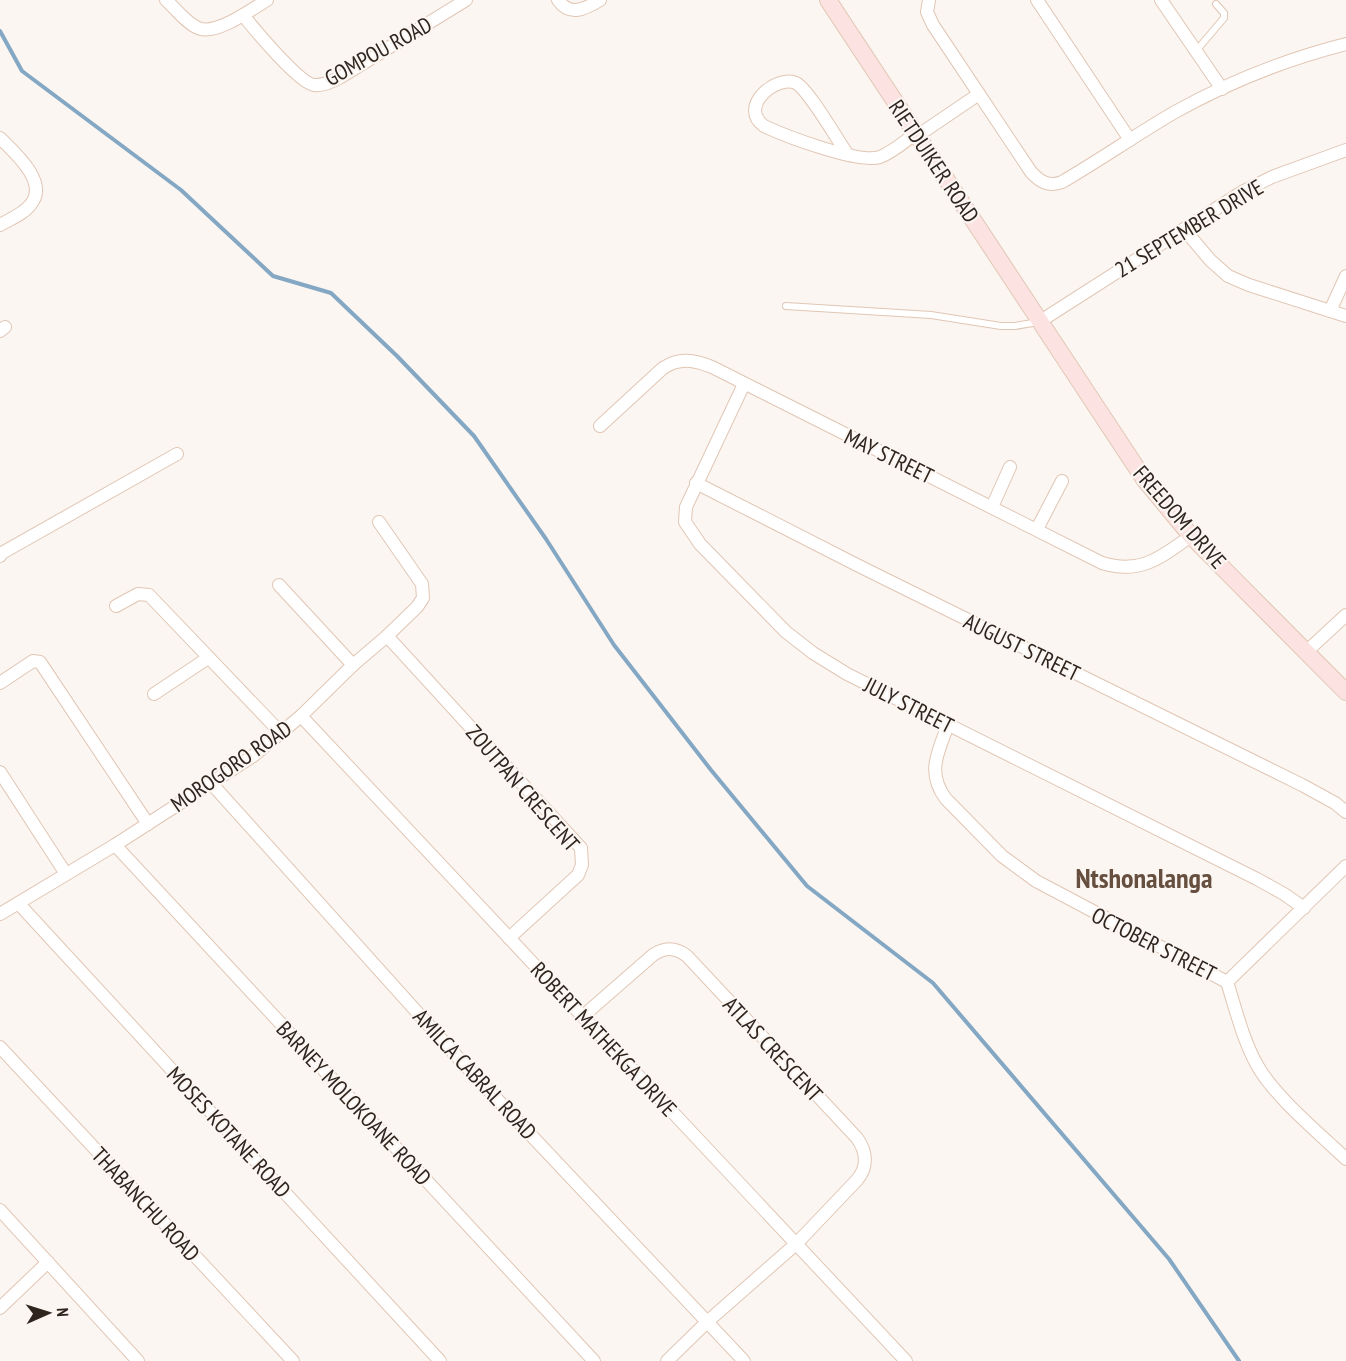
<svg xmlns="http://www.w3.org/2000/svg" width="1346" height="1361" font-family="'PT Sans Narrow',sans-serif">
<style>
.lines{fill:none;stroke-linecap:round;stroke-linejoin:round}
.stream{stroke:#84a8c4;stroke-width:4}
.lane-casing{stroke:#e1c6b4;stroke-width:8}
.street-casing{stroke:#e1c6b4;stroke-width:14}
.secondary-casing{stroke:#e1c6b4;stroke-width:18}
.lane{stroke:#fff;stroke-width:6}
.street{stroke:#fff;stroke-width:12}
.secondary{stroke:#fce3e1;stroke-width:16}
.labels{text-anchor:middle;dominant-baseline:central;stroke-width:4.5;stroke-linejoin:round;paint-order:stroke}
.street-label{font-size:22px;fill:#2f251e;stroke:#fbf6f2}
.district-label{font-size:28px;font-weight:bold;fill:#664f3f;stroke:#fbf6f2}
</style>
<rect width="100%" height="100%" fill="#fbf6f2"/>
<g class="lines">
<path class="stream" d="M0,31l22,40 159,119 92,86 58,17 66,63 77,80 72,103 68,106 97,125 96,116 126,97 236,276 70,102"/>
<g class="lane-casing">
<g id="lane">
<path d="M1196,51l28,-33v-5l-8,-9"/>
<path d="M786,306l145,9 70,11h14l23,-4"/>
</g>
</g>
<g class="street-casing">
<g id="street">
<path d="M166,0c10,9 20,23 32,28 18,8 54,-19 69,-28"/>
<path d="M558,0c12,17 27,9 42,0"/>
<path d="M929,0l-2,12 6,13 98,147c9,10 18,15 31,10 38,-22 75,-48 113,-70 54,-30 112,-53 171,-68"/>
<path d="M1037,0l93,140"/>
<path d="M1161,0l61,89"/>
<path d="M243,15c11,14 56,68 71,70 10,1 19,-4 27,-8l125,-77"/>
<path d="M917,136l62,-42"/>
<path d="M0,138c14,14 49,44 31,66 -7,10 -21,15 -31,21"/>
<path d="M848,155c-10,-14 -39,-65 -52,-72 -18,-9 -59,23 -32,43 21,10 95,38 116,31 13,-5 24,-15 35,-23"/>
<path d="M1184,229l26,31 18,16 21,9 97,31"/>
<path d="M1330,311l16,-35"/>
<path d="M1039,322l203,-130 30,-15 74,-27"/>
<path d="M0,331l5,-4"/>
<path d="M744,384l-58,123 -1,15 15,22 86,88 27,21 34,21 410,205 27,15 20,14"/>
<path d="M600,426l63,-58c17,-11 31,-8 49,-1l390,196c39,12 59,-6 89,-27"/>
<path d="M696,483l163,83 443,219 33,18 11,9"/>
<path d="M992,507l18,-40"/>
<path d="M1037,529l25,-48"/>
<path d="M0,556l2,-3 175,-99"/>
<path d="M279,585l74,80"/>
<path d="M116,606l22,-12 11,1 132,138"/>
<path d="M387,636l194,212 1,17 -4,10 -69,63"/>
<path d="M1306,652l40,-37"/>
<path d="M0,683l33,-22 7,1 108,162"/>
<path d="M154,694l54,-36"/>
<path d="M301,716l605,645"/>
<path d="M948,725c-10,27 -22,48 -2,74l56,57 34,25 191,101c9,28 16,58 30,83 17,31 62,68 89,94"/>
<path d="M0,772l66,102"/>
<path d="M211,783l250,278 283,300"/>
<path d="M115,845l479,516"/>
<path d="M19,904l421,457"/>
<path d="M0,914l115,-69 138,-89 48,-40 52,-51 34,-29 30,-29 6,-9 -1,-14 -43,-62"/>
<path d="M1227,982l119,-116"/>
<path d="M583,1016l70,-61c12,-8 22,-8 34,1l170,182c10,14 11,29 0,42l-61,64 -89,78 -40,39"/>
<path d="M0,1047l293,314"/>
<path d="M0,1210l138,151"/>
<path d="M0,1308l48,-46"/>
</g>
</g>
<g class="secondary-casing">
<path id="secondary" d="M828,0l316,479 47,57 155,156"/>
</g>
<use href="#lane" class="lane"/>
<use href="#street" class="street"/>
<use href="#secondary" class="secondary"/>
</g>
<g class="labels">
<g class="street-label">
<text transform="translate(378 51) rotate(-29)">GOMPOU ROAD</text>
<text transform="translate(934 161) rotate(56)">RIETDUIKER ROAD</text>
<text transform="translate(1189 228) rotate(-31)">21 SEPTEMBER DRIVE</text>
<text transform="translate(889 456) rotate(26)">MAY STREET</text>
<text transform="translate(1180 517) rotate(49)">FREEDOM DRIVE</text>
<text transform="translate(1022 647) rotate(26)">AUGUST STREET</text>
<text transform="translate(909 705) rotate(27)">JULY STREET</text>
<text transform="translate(231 766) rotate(-35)">MOROGORO ROAD</text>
<text transform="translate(523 788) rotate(49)">ZOUTPAN CRESCENT</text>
<text transform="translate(1154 944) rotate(27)">OCTOBER STREET</text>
<text transform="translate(604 1039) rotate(47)">ROBERT MATHEKGA DRIVE</text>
<text transform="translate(773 1049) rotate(47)">ATLAS CRESCENT</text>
<text transform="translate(475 1074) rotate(47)">AMILCA CABRAL ROAD</text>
<text transform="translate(354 1103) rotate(47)">BARNEY MOLOKOANE ROAD</text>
<text transform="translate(229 1132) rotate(47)">MOSES KOTANE ROAD</text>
<text transform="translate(146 1204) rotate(47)">THABANCHU ROAD</text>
</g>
<g class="district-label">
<text x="1144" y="877">Ntshonalanga</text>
</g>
</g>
<g transform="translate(48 1313) rotate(87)" stroke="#fbf6f2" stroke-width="4.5" paint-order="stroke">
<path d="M0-4.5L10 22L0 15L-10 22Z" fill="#2f251e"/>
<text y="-9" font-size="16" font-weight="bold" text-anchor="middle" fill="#2f251e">N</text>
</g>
</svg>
